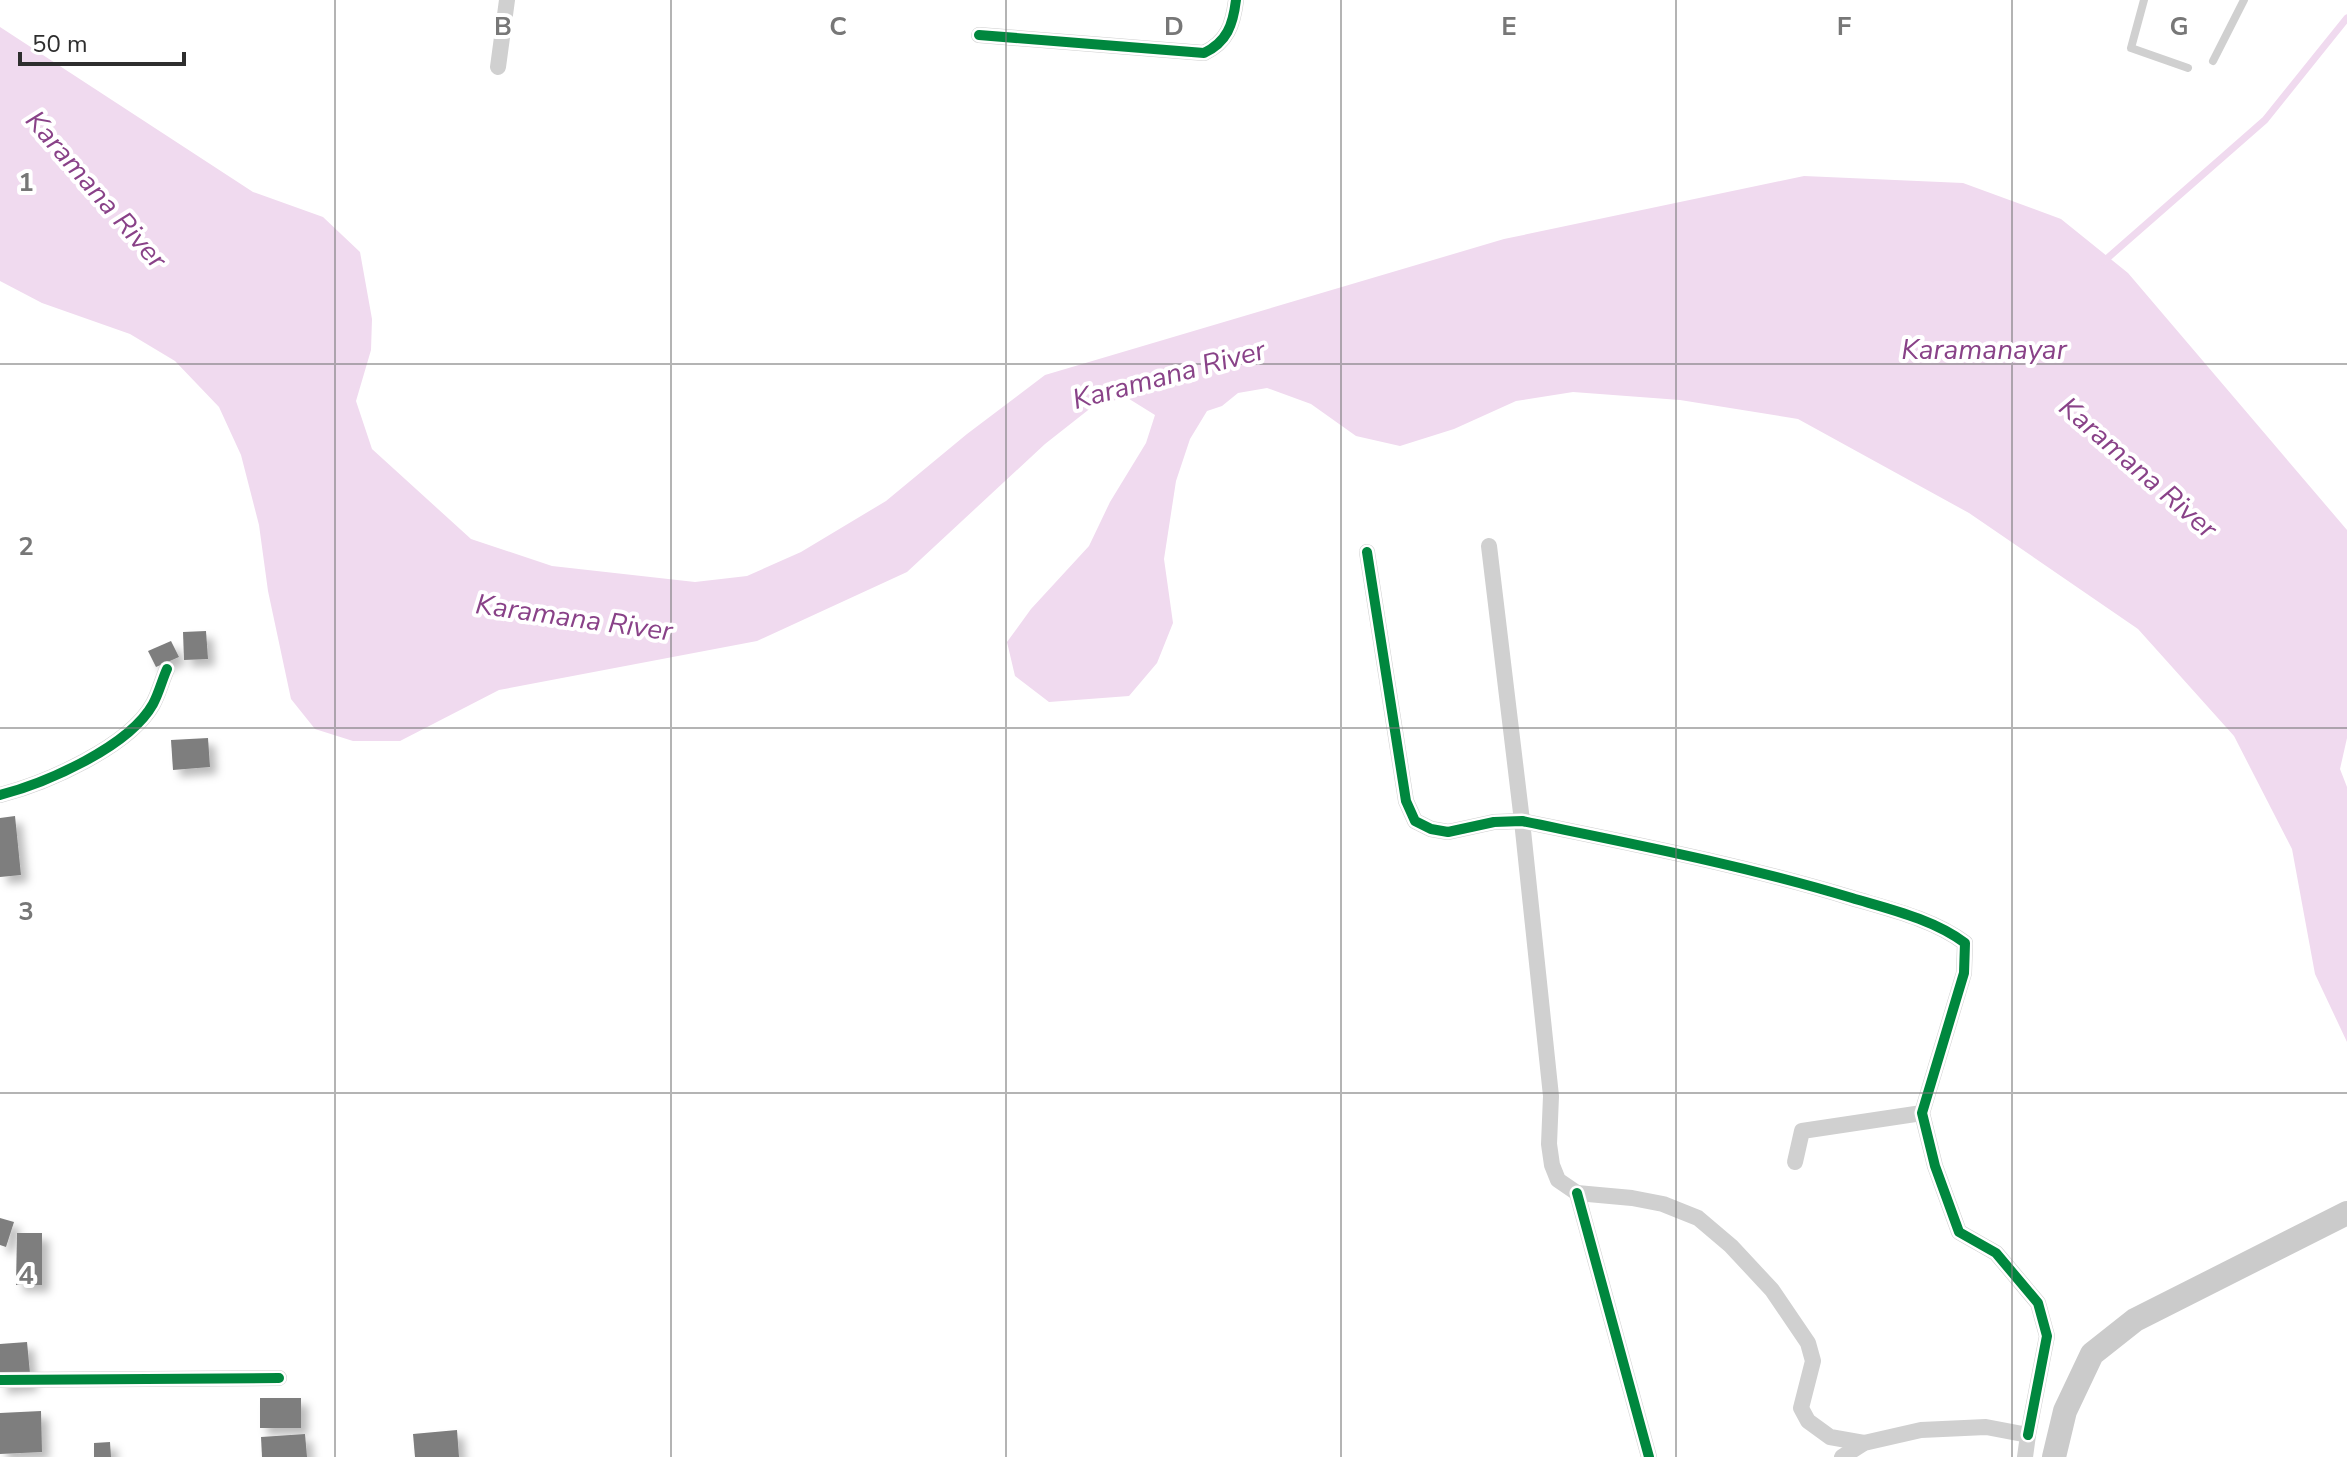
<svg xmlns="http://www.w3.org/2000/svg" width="2347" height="1457" font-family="'Nunito Sans',sans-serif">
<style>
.water{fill:#f0daef}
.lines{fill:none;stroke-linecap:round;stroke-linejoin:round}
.stream{stroke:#f0daef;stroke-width:7}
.building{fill:#7e7e7e;filter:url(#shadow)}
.lane{stroke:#d0d0d0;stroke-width:8}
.street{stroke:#d0d0d0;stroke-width:16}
.secondary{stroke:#cbcbcb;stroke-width:24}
.cycleway-casing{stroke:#fff;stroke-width:15}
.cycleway{stroke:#00873e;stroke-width:10}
.grid{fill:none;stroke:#777;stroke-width:2;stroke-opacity:0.55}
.labels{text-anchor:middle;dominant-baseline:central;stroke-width:8;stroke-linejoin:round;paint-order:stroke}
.water-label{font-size:28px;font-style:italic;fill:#894288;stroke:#fff}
.grid-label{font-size:26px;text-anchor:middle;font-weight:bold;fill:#777;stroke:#fff;stroke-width:8;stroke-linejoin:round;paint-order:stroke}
</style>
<defs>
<filter id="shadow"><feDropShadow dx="7" dy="7" stdDeviation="4" flood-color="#0004"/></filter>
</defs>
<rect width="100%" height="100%" fill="#fff"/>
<path class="water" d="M0,27l253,165 70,25 37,35 12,67 -1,31 -15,51 16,48 99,90 81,27 143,16 52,-6 54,-24 85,-51 81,-67 78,-59 459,-136 300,-63 159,7 98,36 67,54 219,257v208l-7,31 7,18v255l-32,-68 -23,-125 -58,-113 -96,-107 -169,-116 -171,-94 -118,-19 -107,-8 -57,9 -62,28 -54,17 -44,-10 -45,-32 -44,-16 -29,5 -16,13 -15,5 -17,28 -14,42 -12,78 9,64 -16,40 -28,33 -80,6 -34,-26 -8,-34 24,-33 58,-63 21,-44 36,-59 9,-28 -29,-18 -34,10 -47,37 -138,128 -150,69 -258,49 -99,51h-47l-38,-12 -24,-30 -23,-108 -9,-66 -18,-70 -22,-48 -44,-46 -45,-27 -88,-31 -42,-22z"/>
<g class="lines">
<path class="stream" d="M2103,262l162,-142 82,-102"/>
</g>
<g class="building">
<path d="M206,631l2,28 -24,1 -1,-28z"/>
<path d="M171,641l8,16 -23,10 -8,-16z"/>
<path d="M208,738l2,29 -37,3 -2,-30z"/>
<path d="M15,816l6,59 -21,2v-59z"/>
<path d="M0,1218l14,4 -8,25 -6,-2z"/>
<path d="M17,1233h25v52h-26z"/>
<path d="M27,1342l4,42 -31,3v-43z"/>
<rect x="260" y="1398" width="41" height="30"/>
<path d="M41,1411l1,41 -42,2v-41z"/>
<path d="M457,1430l2,27h-44l-2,-23z"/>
<path d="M305,1434l2,23h-45l-1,-20z"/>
<path d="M110,1442l1,15h-17v-14z"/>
</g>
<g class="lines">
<g class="lane">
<path d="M2144,0l-13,48 57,20"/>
<path d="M2213,61l31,-61"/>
</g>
<g class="street">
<path d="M979,35l225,18c23,-11 29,-28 32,-53"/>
<path d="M498,67l9,-67"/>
<path d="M1489,546l33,275 29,275 -2,48 3,21 6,15 19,13 55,5 31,6 35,14 33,28 41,44 36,53 5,18 -12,47 7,13 22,16 34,6"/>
<path d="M1367,552l39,249 9,20 16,8 17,3 46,-10 28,-1c111,23 221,44 330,77 37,11 81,21 113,45l-1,30 -42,140 13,53 24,66 37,21 42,50 9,33 -19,99"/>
<path d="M0,795c46,-12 129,-48 153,-91 6,-11 9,-24 14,-35"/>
<path d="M1795,1162l7,-31 120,-18"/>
<path d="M1577,1193l72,264"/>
<path d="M0,1380l279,-2"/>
<path d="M1842,1457l22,-14 57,-13 65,-3 42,8 -3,22"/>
</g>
<path class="secondary" d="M2054,1457l11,-46 27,-57 43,-34 212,-107"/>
<g class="cycleway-casing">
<g id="cycleway">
<path d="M979,35l225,18c23,-11 29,-28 32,-53"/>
<path d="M1367,552l39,249 9,20 16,8 17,3 46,-10 28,-1c111,23 221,44 330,77 37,11 81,21 113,45l-1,30 -42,140 13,53 24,66 37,21 42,50 9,33 -19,99"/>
<path d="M0,795c46,-12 129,-48 153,-91 6,-11 9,-24 14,-35"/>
<path d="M1577,1193l72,264"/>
<path d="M0,1380l279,-2"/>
</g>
</g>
<use href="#cycleway" class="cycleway"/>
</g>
<path class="grid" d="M335,0v1457M671,0v1457M1006,0v1457M1341,0v1457M1676,0v1457M2012,0v1457M0,364h2347M0,728h2347M0,1093h2347"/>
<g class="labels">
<g class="water-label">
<text transform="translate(96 190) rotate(49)">Karamana River</text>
<text x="1984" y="350">Karamanayar</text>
<text transform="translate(1169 375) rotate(-15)">Karamana River</text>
<text transform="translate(2138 468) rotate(41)">Karamana River</text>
<text transform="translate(574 618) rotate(8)">Karamana River</text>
</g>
</g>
<g class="grid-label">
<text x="503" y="35">B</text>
<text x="838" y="35">C</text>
<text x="1174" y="35">D</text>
<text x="1509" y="35">E</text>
<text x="1844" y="35">F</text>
<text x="2179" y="35">G</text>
<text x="26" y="191">1</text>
<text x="26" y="555">2</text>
<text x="26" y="920">3</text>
<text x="26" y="1284">4</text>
</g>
<path d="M20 52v12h164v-12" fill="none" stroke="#2e2e2e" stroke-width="4"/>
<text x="32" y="52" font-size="24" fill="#2e2e2e" stroke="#ffffff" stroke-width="6" paint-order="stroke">50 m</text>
</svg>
